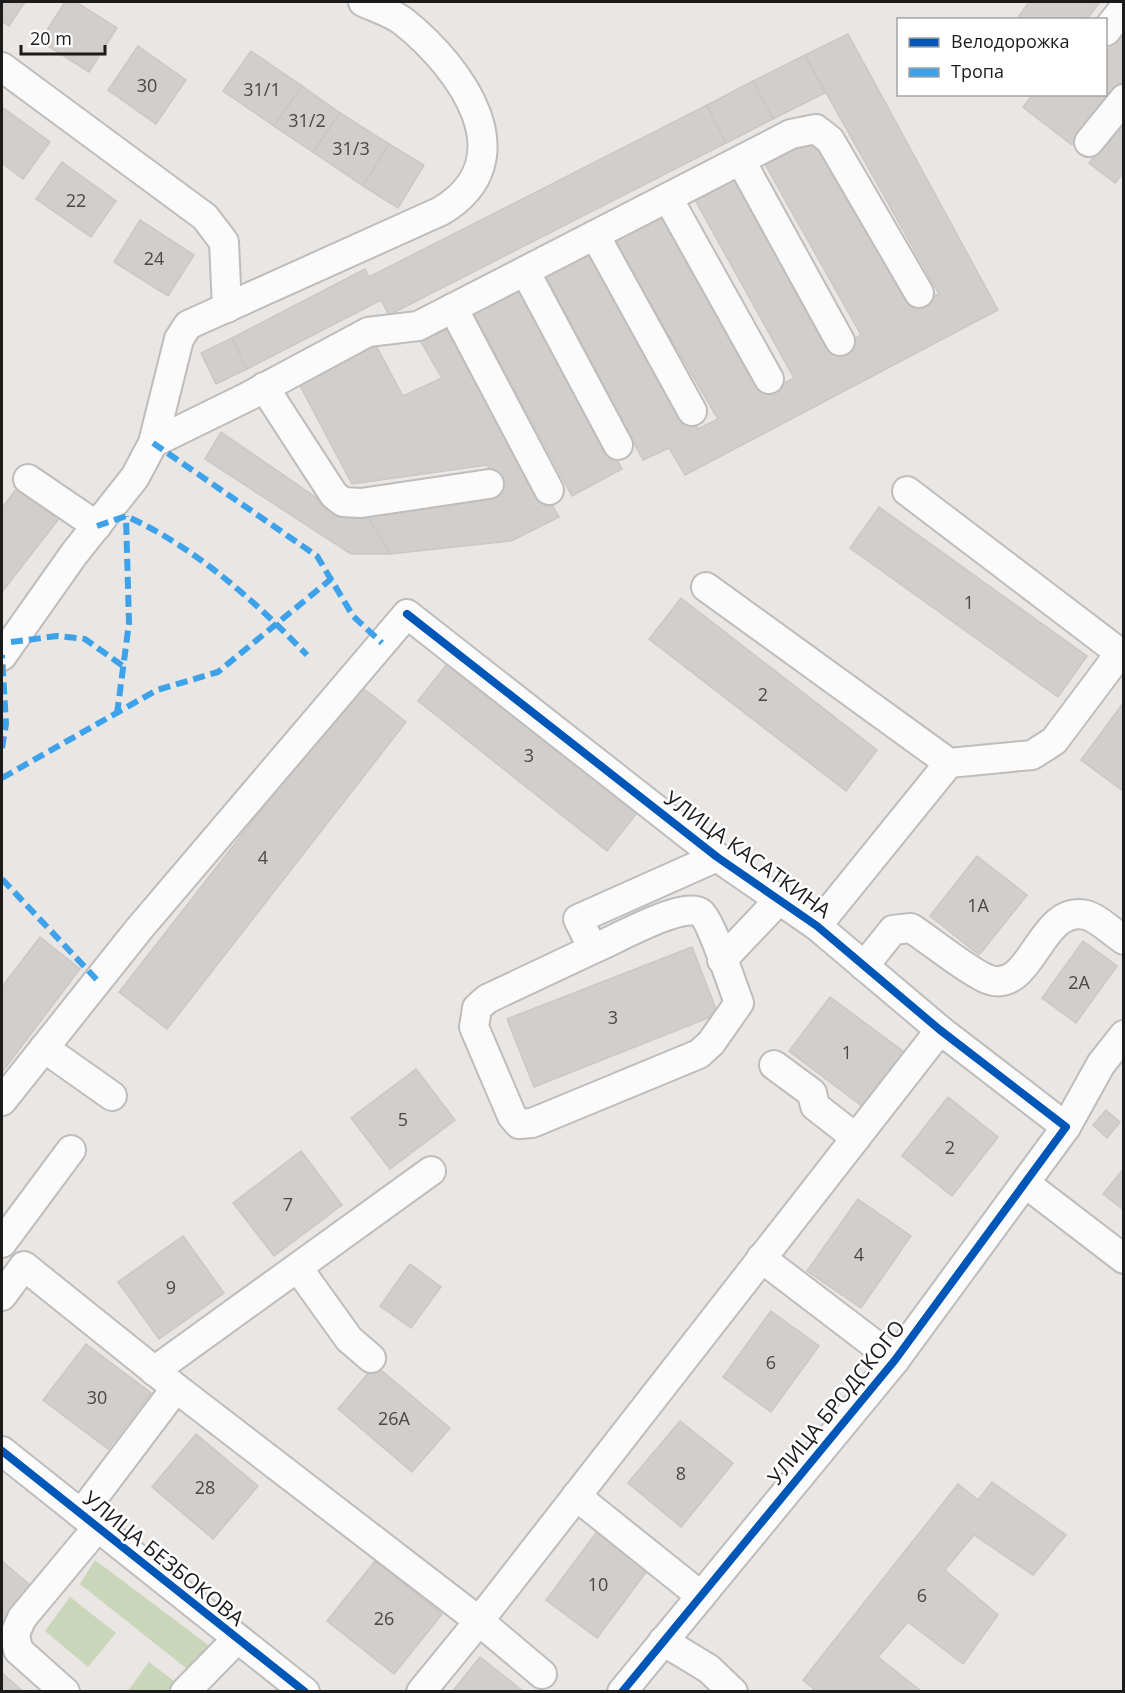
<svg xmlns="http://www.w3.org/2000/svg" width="1125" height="1693" font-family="'Open Sans',sans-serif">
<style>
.forest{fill:#cad6b9}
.building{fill:#d1cecc;stroke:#ccc7c5;stroke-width:1.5}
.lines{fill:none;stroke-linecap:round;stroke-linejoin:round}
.minor-casing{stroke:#bfbdbc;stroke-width:32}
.minor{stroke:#fcfbfb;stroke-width:28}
.quiet{stroke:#3da2ea;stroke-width:6;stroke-dasharray:12 6;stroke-linecap:butt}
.cycleway-casing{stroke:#fff;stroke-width:11}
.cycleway{stroke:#0057b8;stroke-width:8}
.labels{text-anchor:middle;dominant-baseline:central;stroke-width:5;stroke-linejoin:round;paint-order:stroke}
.number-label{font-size:18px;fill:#484847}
.street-label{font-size:21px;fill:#1b1b1b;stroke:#fff}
</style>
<rect width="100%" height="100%" fill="#e9e6e3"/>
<g class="forest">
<path d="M95,1560l136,102 -20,26 -131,-104z"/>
<path d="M70,1597l46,36 -28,34 -43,-36z"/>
<path d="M149,1662l38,29 -60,1z"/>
</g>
<g class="building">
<path d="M2,2h23l-16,24 -7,-5z"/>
<path d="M65,2h11l41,26 -28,44 -49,-31z"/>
<path d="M1029,2h71l-14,18h-70z"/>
<path d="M1124,29v51l-52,65 -49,-38 10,-13h73v-42z"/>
<path d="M848,34l150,276 -313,165 -16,-27 -26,12 -97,-184 49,-25 103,178 20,-10 -106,-181 49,-23 105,178 28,-15 -100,-180 46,-25 97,176 24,-14 -96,-171 51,-27 99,168 24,-11 -134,-239z"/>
<path d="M138,46l48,34 -30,44 -48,-34z"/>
<path d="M251,51l51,35 -28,40 -51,-35z"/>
<path d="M805,55l20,38 -52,26 -20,-38z"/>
<path d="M753,81l20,38 -47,24 -19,-38z"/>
<path d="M302,86l38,27 -27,39 -39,-26z"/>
<path d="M707,105l19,38 -337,172 -8,-15 -134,69 -15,-31 133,-69 4,8z"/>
<path d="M2,107l48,35 -27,37 -21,-16z"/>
<path d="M340,113l49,31 -26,42 -50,-34z"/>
<path d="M1124,118v54l-9,11 -26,-20z"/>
<path d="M389,144l35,21 -26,43 -35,-22z"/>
<path d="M62,162l54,39 -25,36 -55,-38z"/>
<path d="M140,220l54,35 -26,41 -54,-34z"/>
<path d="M523,287l99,182 -50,27 -98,-182z"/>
<path d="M454,326l105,191 -48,24 -121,13 -27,-46 135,-22 -11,-21 -135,19 -55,-104 75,-42 31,58 39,-18 -21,-36z"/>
<path d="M232,338l15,31 -31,15 -15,-31z"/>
<path d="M221,432l116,80 26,-4 27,46h-39l-146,-95z"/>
<path d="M20,484l41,32 -59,76v-84z"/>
<path d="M879,507l208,149 -29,41 -208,-149z"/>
<path d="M681,598l196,152 -31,41 -197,-152z"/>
<path d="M451,659l189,150 -33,42 -189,-150z"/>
<path d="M359,685l47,37 -239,307 -48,-37z"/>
<path d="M1124,702v89h-1l-42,-31z"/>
<path d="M977,856l50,39 -48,60 -49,-39z"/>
<path d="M40,937l40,32 -78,103v-85z"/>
<path d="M1083,941l34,25 -41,57 -34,-25z"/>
<path d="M692,947l26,67 -184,73 -27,-68z"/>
<path d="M830,997l74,55 -41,55 -74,-56z"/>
<path d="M416,1069l39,51 -65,49 -39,-51z"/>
<path d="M948,1097l50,40 -46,59 -50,-40z"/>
<path d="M1106,1110l14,12 -13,16 -14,-13z"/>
<path d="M301,1151l41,54 -68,51 -41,-53z"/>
<path d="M1124,1168v42l-21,-16z"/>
<path d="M858,1199l53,37 -50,72 -54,-37z"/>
<path d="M183,1236l41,57 -65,46 -41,-57z"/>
<path d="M410,1264l31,23 -30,41 -31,-22z"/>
<path d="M771,1311l48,35 -48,66 -48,-35z"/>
<path d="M86,1344l65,49 -43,56 -65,-49z"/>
<path d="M375,1365l75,63 -38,44 -74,-63z"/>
<path d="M680,1421l53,42 -52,64 -53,-44z"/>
<path d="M196,1434l62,52 -45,53 -61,-52z"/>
<path d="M992,1482l74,53 -33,40 -59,-40 -29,35 53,45 -35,49 -55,-42 -30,35 44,35h-105l-14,-12 155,-196 20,16z"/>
<path d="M599,1529l51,38 -53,71 -51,-38z"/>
<path d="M2,1561l34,29 -34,42z"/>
<path d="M375,1561l67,53 -48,60 -67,-53z"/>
<path d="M480,1657l44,35h-72z"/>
<path d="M2,1673l22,19h-22z"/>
</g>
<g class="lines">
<g class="minor-casing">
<g id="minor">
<path d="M1106,31l18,-23"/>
<path d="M2,67l203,150 19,25 3,66"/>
<path d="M1089,142l35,-43"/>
<path d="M741,161l99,180"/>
<path d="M668,198l101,181"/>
<path d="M595,235l97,176"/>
<path d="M525,271l93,174"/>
<path d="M453,308l96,182"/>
<path d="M264,387l70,108 9,7 18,1 128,-19"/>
<path d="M153,443l94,-46 121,-65 50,-6 373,-192 25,-5 14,11 89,153"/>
<path d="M28,479l69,47"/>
<path d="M706,587l243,176"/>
<path d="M2,656l72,-102 61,-77 18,-34 26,-104 9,-14 253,-114c87,-52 19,-144 -37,-189 -11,-9 -28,-14 -41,-20"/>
<path d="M817,926l132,-163 83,-8 22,-14 66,-88 -213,-162"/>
<path d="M593,949c20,-8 91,-49 108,-36 10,8 32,74 38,90l-28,40 -12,11 -167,69 -13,1 -7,-8 -38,-89 3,-19 10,-9 106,-50 -15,-30 139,-62"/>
<path d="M722,960l57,-60"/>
<path d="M864,966l29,-36 18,-2c20,13 55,42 76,51 45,18 52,-75 99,-64 12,3 27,18 38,25"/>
<path d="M44,1048l68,48"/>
<path d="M774,1065l38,28 3,13 41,32"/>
<path d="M2,1101l137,-172 268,-315 310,243 100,69 123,104 126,97"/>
<path d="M1025,1183l99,76"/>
<path d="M2,1243l69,-93"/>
<path d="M761,1258l134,102"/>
<path d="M298,1268l51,71 22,19"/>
<path d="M2,1296l22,-30 152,122 303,233 63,53"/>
<path d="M154,1371l277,-200"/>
<path d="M2,1451l303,241"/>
<path d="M576,1496l125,100"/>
<path d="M81,1514l95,-126"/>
<path d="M663,1641l46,28 24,23"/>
<path d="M65,1692l-47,-42 -3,-16 7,-16 75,-90"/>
<path d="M185,1692l52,-53"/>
<path d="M421,1692l58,-71 461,-591"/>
<path d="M622,1692l273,-332 171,-233 35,-63 23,-29"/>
</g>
</g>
<use href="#minor" class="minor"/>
<g class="quiet">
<path d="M153,443l164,113 36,60 29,27"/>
<path d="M97,526l29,-10c69,31 129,85 181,139"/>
<path d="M11,642l46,-6 28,3 38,27"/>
<path d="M117,714l12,-91 -3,-107"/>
<path d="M2,748l4,-24 -4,-69"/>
<path d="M2,778l155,-88 61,-18 113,-93"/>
<path d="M2,879l96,102"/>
</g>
<g class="cycleway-casing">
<g id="cycleway">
<path d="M407,614l310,243 100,69 123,104 126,97 -171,233 -273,332"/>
<path d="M2,1451l303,241"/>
</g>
</g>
<use href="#cycleway" class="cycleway"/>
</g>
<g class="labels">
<g class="number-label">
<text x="147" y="85">30</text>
<text x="262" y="89">31/1</text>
<text x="307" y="120">31/2</text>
<text x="351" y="148">31/3</text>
<text x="76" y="200">22</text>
<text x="154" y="258">24</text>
<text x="969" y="602">1</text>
<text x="763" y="694">2</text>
<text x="529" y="755">3</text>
<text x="263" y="857">4</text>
<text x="978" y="905">1А</text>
<text x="1079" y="982">2А</text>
<text x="613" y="1017">3</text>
<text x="847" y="1052">1</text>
<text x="403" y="1119">5</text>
<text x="950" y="1147">2</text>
<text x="288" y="1204">7</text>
<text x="859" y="1254">4</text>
<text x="171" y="1287">9</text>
<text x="771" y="1362">6</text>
<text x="97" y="1397">30</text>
<text x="394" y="1418">26А</text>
<text x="681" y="1473">8</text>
<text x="205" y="1487">28</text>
<text x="598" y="1584">10</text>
<text x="922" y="1595">6</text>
<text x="384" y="1618">26</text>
</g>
<g class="street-label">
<text transform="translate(748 854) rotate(36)">УЛИЦА КАСАТКИНА</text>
<text transform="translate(836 1402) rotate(-51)">УЛИЦА БРОДСКОГО</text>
<text transform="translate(164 1558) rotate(39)">УЛИЦА БЕЗБОКОВА</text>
</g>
</g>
<rect width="1125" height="1693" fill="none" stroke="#1b1b1b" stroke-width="6"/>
<rect x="897" y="18" width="210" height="78" fill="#ffffff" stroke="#a4a4a4" stroke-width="1.5"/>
<rect x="909" y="38" width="30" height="9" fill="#0057b8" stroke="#a4a4a4" stroke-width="1.5"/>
<text x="951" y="48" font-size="18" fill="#1b1b1b">Велодорожка</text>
<rect x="909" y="68" width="30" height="9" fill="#3da2ea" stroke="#a4a4a4" stroke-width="1.5"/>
<text x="951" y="78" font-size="18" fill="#1b1b1b">Тропа</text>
<path d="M21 45v9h84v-9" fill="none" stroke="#1b1b1b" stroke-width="3"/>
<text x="30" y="45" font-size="18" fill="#1b1b1b" stroke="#ffffff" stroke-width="4.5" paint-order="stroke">20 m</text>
</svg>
